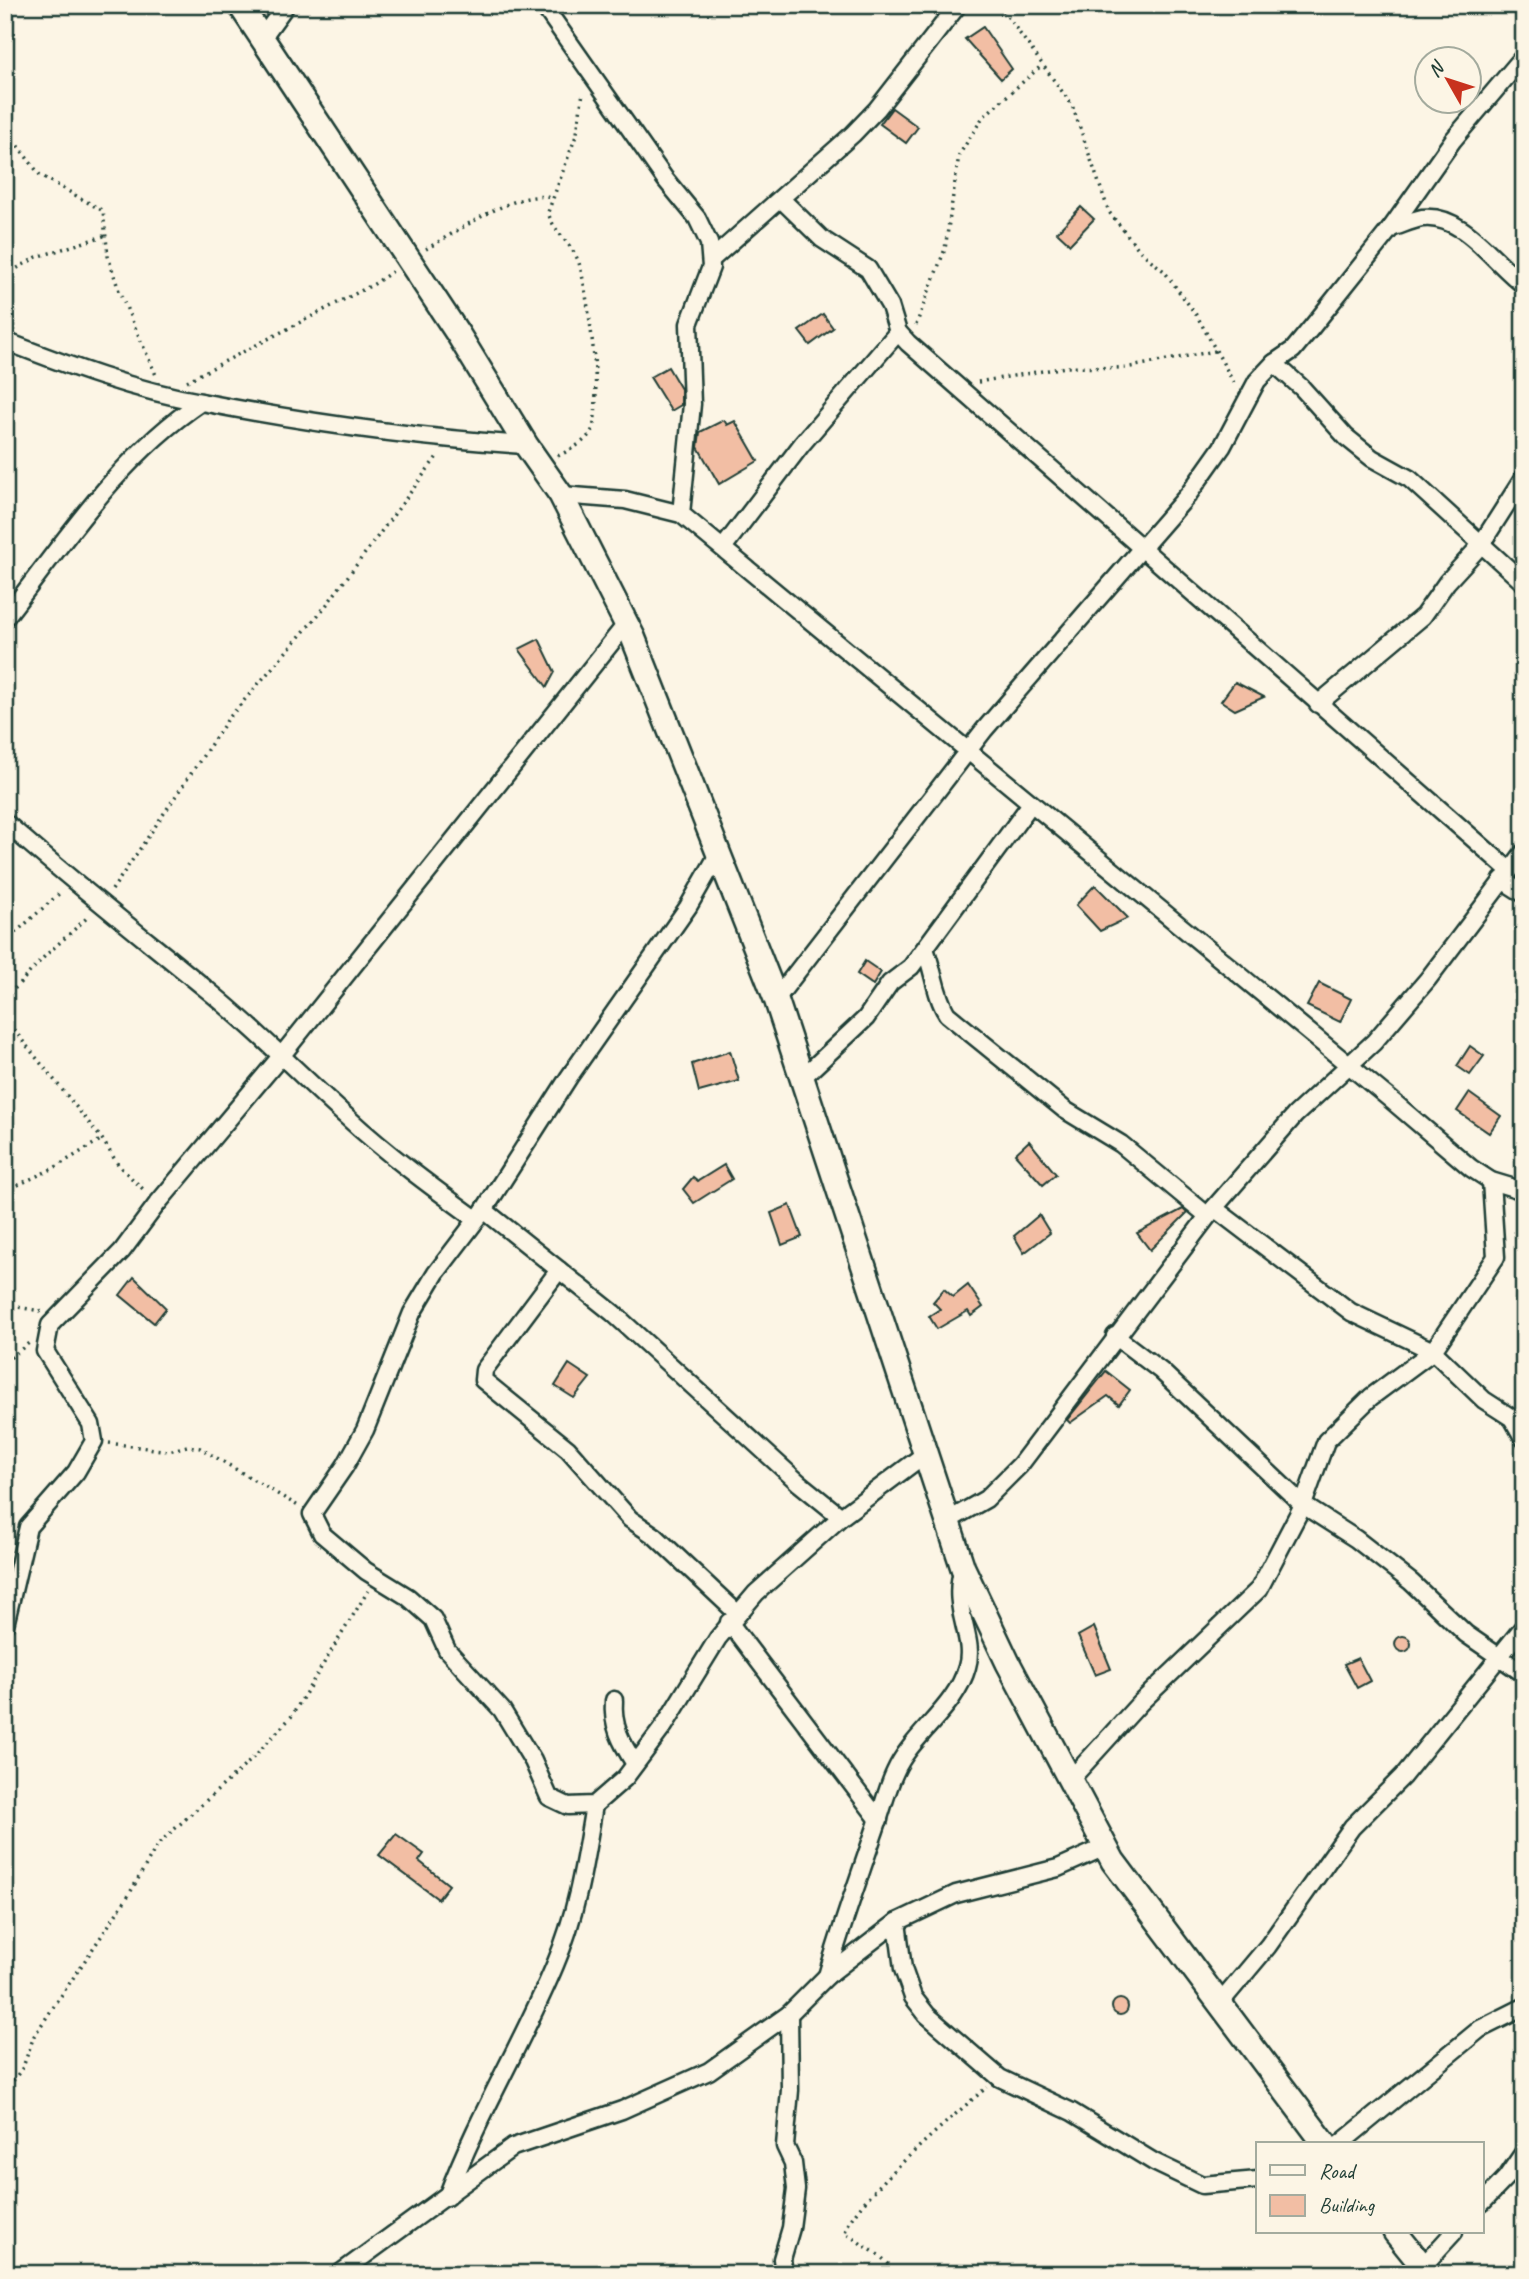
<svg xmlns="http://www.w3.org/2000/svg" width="1529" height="2279" font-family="Caveat,sans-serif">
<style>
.building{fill:#f2bea4;stroke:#1f3d34;stroke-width:2}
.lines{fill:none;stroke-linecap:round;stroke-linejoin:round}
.minor-casing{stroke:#1f3d34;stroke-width:21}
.secondary-casing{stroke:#1f3d34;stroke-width:28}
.path{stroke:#1f3d34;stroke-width:3.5;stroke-dasharray:2 5;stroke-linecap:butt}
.minor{stroke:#fcf5e5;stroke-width:16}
.secondary{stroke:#fcf5e5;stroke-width:23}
</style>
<rect width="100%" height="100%" fill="#fcf5e5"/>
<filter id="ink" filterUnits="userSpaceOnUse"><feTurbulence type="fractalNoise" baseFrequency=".0143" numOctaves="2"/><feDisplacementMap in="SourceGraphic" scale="14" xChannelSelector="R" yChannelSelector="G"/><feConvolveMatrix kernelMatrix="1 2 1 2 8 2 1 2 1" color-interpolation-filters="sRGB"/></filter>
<g filter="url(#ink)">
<g class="building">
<path d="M983,27l29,42 -11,10 -36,-40z"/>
<path d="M892,108l26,19 -12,16 -26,-19z"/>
<path d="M1081,207l13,12 -24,25 -13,-12z"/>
<path d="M823,314l10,14 -23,17 -11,-14z"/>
<path d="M668,367l13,22v16l-10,6 -21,-34z"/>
<path d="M724,420l3,5 8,-4 23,40 -39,23 -21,-37 2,-15z"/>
<path d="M539,639l16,33 -8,15 -28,-38z"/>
<path d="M1235,682l29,15 -29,13 -14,-9z"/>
<path d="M1095,885l33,33 -28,13 -24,-26z"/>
<path d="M865,961l16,11 -8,13 -16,-11z"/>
<path d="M1319,983l32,16 -11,23 -33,-16z"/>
<path d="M1470,1046l14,10 -14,19 -13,-9z"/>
<path d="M730,1051l9,30 -40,11 -7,-28z"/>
<path d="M1469,1093l32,23 -12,17 -32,-22z"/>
<path d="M1029,1141l27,33 -13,11 -28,-31z"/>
<path d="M724,1165l8,14 -38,24 -11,-14 10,-12 5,4z"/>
<path d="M790,1205l12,32 -20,8 -11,-32z"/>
<path d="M1183,1209l4,4 -37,37 -13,-17z"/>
<path d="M1039,1215l11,18 -26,20 -10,-17z"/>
<path d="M134,1277l32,31 -12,15 -34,-28z"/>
<path d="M968,1285l15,22 -12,9 -3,-5 -31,18 -8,-13 11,-7 -7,-7 11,-13 9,8z"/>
<path d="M569,1364l21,14 -16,20 -19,-12z"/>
<path d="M1106,1371l24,19 -11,15 -11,-9 -38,27 -3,-3z"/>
<path d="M1094,1627l17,42 -16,6 -17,-39z"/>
<circle cx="1403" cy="1644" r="8"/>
<path d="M1358,1658l12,23 -13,7 -13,-24z"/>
<path d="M396,1834l28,20 -5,7 30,24 -11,14 -59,-44z"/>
<circle cx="1120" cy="2007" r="8"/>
</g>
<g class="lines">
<g class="minor-casing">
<g id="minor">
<path d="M543,5l122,174 32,39 12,25 2,24 -22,57 3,80 -11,110"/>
<path d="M262,38l24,-33"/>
<path d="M781,199l41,40 46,30 22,37 8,26 10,11 601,527"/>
<path d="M1391,228c10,-3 21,-8 31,-10 41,-5 72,45 102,67"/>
<path d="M712,259l141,-125 24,-25 81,-104"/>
<path d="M5,341c64,25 128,49 196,61"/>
<path d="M1274,363l28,25 44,49 26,21 38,21 114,104"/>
<path d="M561,495l64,5 56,14 709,585 81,69 20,13 33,10"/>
<path d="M723,548l79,-104 96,-112"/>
<path d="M5,618c60,-77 114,-161 196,-216 108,21 215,36 325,43"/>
<path d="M1318,704l105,-88 24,-34 33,-36 44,-69"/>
<path d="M5,822c65,58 133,111 200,166 50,40 94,86 142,129 40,37 85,70 129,102"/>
<path d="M720,851l-32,56 -119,170 -85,133 -48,63 -24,40 -47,117 -20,36 -33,48 10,20 44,37 42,26 25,22 14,31 55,60 31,51 16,36 19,9 26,-1 31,-27 39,-52 54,-88 38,-45 85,-76 84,-63"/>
<path d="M1502,880l22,14"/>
<path d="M925,949c9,22 10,46 22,65l118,96 56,34 87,72"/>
<path d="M776,999l208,-269 204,-235 34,-48 35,-66 17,-18 19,-13 19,-23 79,-99 62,-88 71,-84"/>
<path d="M802,1078l64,-60 24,-35 21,-16 119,-162"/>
<path d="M1491,1181l5,76 -63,94 51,49 28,18 12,21"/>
<path d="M484,1210l129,103 186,170 42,34"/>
<path d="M559,1270l-75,100 -1,10 85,69 62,70 25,17 82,77"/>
<path d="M1115,1336l46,35 142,134 53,34 55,43 55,52 58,40"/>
<path d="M949,1520l37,-21 34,-34 194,-257 81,-93 79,-73 54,-63 96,-127"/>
<path d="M729,1622l150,198"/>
<path d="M5,1625l23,-98 48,-55 18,-31 -3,-17 -46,-73 5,-26 72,-74 35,-47 125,-149 345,-432"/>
<path d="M614,1700c-2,26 7,42 21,64"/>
<path d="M1070,1780l70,-77 119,-114 44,-84 23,-64 45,-44 62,-46 -82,-39 -137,-104"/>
<path d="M897,1922l6,47 10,28 14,18 73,63 72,34 82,50 48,23 56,-5"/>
<path d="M827,1976c14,-49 31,-95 47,-143 7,-19 12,-42 21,-61 17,-38 61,-64 72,-105 9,-30 -17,-58 -4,-99"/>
<path d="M1221,2002l47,-56 84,-119 51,-51 121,-150"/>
<path d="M1340,2144l140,-115 44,-22"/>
<path d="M447,2197c30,-80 75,-153 108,-232 22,-51 30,-105 39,-160"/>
<path d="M1482,2203l24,-25 18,-26"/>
<path d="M1423,2266l31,-34"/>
<path d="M339,2274l174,-127 109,-37 87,-39 80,-57 38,-38 70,-54 59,-28 102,-26 47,-21"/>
<path d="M784,2274l-2,-15 9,-31 5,-39 -3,-26 -8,-17 5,-56 -1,-76"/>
</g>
</g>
<g class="secondary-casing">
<g id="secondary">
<path d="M240,5l218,329 68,111 35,50 72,142 143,362 187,569 45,95 105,198 212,283"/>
<path d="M1395,2232l34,42"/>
</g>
</g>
<g class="path">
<path d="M999,5l73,100 37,107 32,40 23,19 33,45 38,69"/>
<path d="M5,129l35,46 63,36 5,45 11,35 37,84"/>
<path d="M426,249c30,-16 91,-61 125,-51"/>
<path d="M5,275l32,-18 70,-22"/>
<path d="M916,325l29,-76 14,-94 24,-38 58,-51"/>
<path d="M187,381l187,-97 19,-13"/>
<path d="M978,382l88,-15 59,1 90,-17"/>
<path d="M558,456c11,-6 28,-13 34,-26 11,-26 -4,-138 -13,-167 -7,-20 -26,-31 -31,-51l29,-79 6,-41"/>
<path d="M112,890l116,-171 97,-112 114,-153"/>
<path d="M5,942l56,-50"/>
<path d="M5,999l40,-43 44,-40"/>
<path d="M5,1019l97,120 17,27 26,25"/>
<path d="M5,1191l49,-23 48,-29"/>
<path d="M5,1305l36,6"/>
<path d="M5,1362l25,-20"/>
<path d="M109,1443l60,8 18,-5 13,2 98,58"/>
<path d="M5,2092l18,-25 11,-31 93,-138 31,-54 92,-83 41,-44 77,-126"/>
<path d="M899,2274l-19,-18 -35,-23c5,-30 114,-122 142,-146"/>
</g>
<use href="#minor" class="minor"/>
<use href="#secondary" class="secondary"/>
</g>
</g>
<rect width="1529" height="2279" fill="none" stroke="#fcf5e5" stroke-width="28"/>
<rect x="14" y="14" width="1501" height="2251" fill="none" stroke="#1f3d34" stroke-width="2.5" filter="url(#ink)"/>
<rect x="1256" y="2142" width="228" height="91" fill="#fcf5e5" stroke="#a4ab9e" stroke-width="2"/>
<rect x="1270" y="2165" width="35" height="10" fill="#fcf5e5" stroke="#a4ab9e" stroke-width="2"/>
<text x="1319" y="2178" font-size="21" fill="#1f3d34">Road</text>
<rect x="1270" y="2195" width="35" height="21" fill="#f2bea4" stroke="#a4ab9e" stroke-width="2"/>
<text x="1319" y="2212" font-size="21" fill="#1f3d34">Building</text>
<g transform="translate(1448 80) rotate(309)"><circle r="33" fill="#fcf5e5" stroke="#a4ab9e" stroke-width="2"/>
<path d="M0-5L12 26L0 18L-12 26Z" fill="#c8321e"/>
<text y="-10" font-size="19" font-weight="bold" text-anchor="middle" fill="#1f3d34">N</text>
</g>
</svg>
